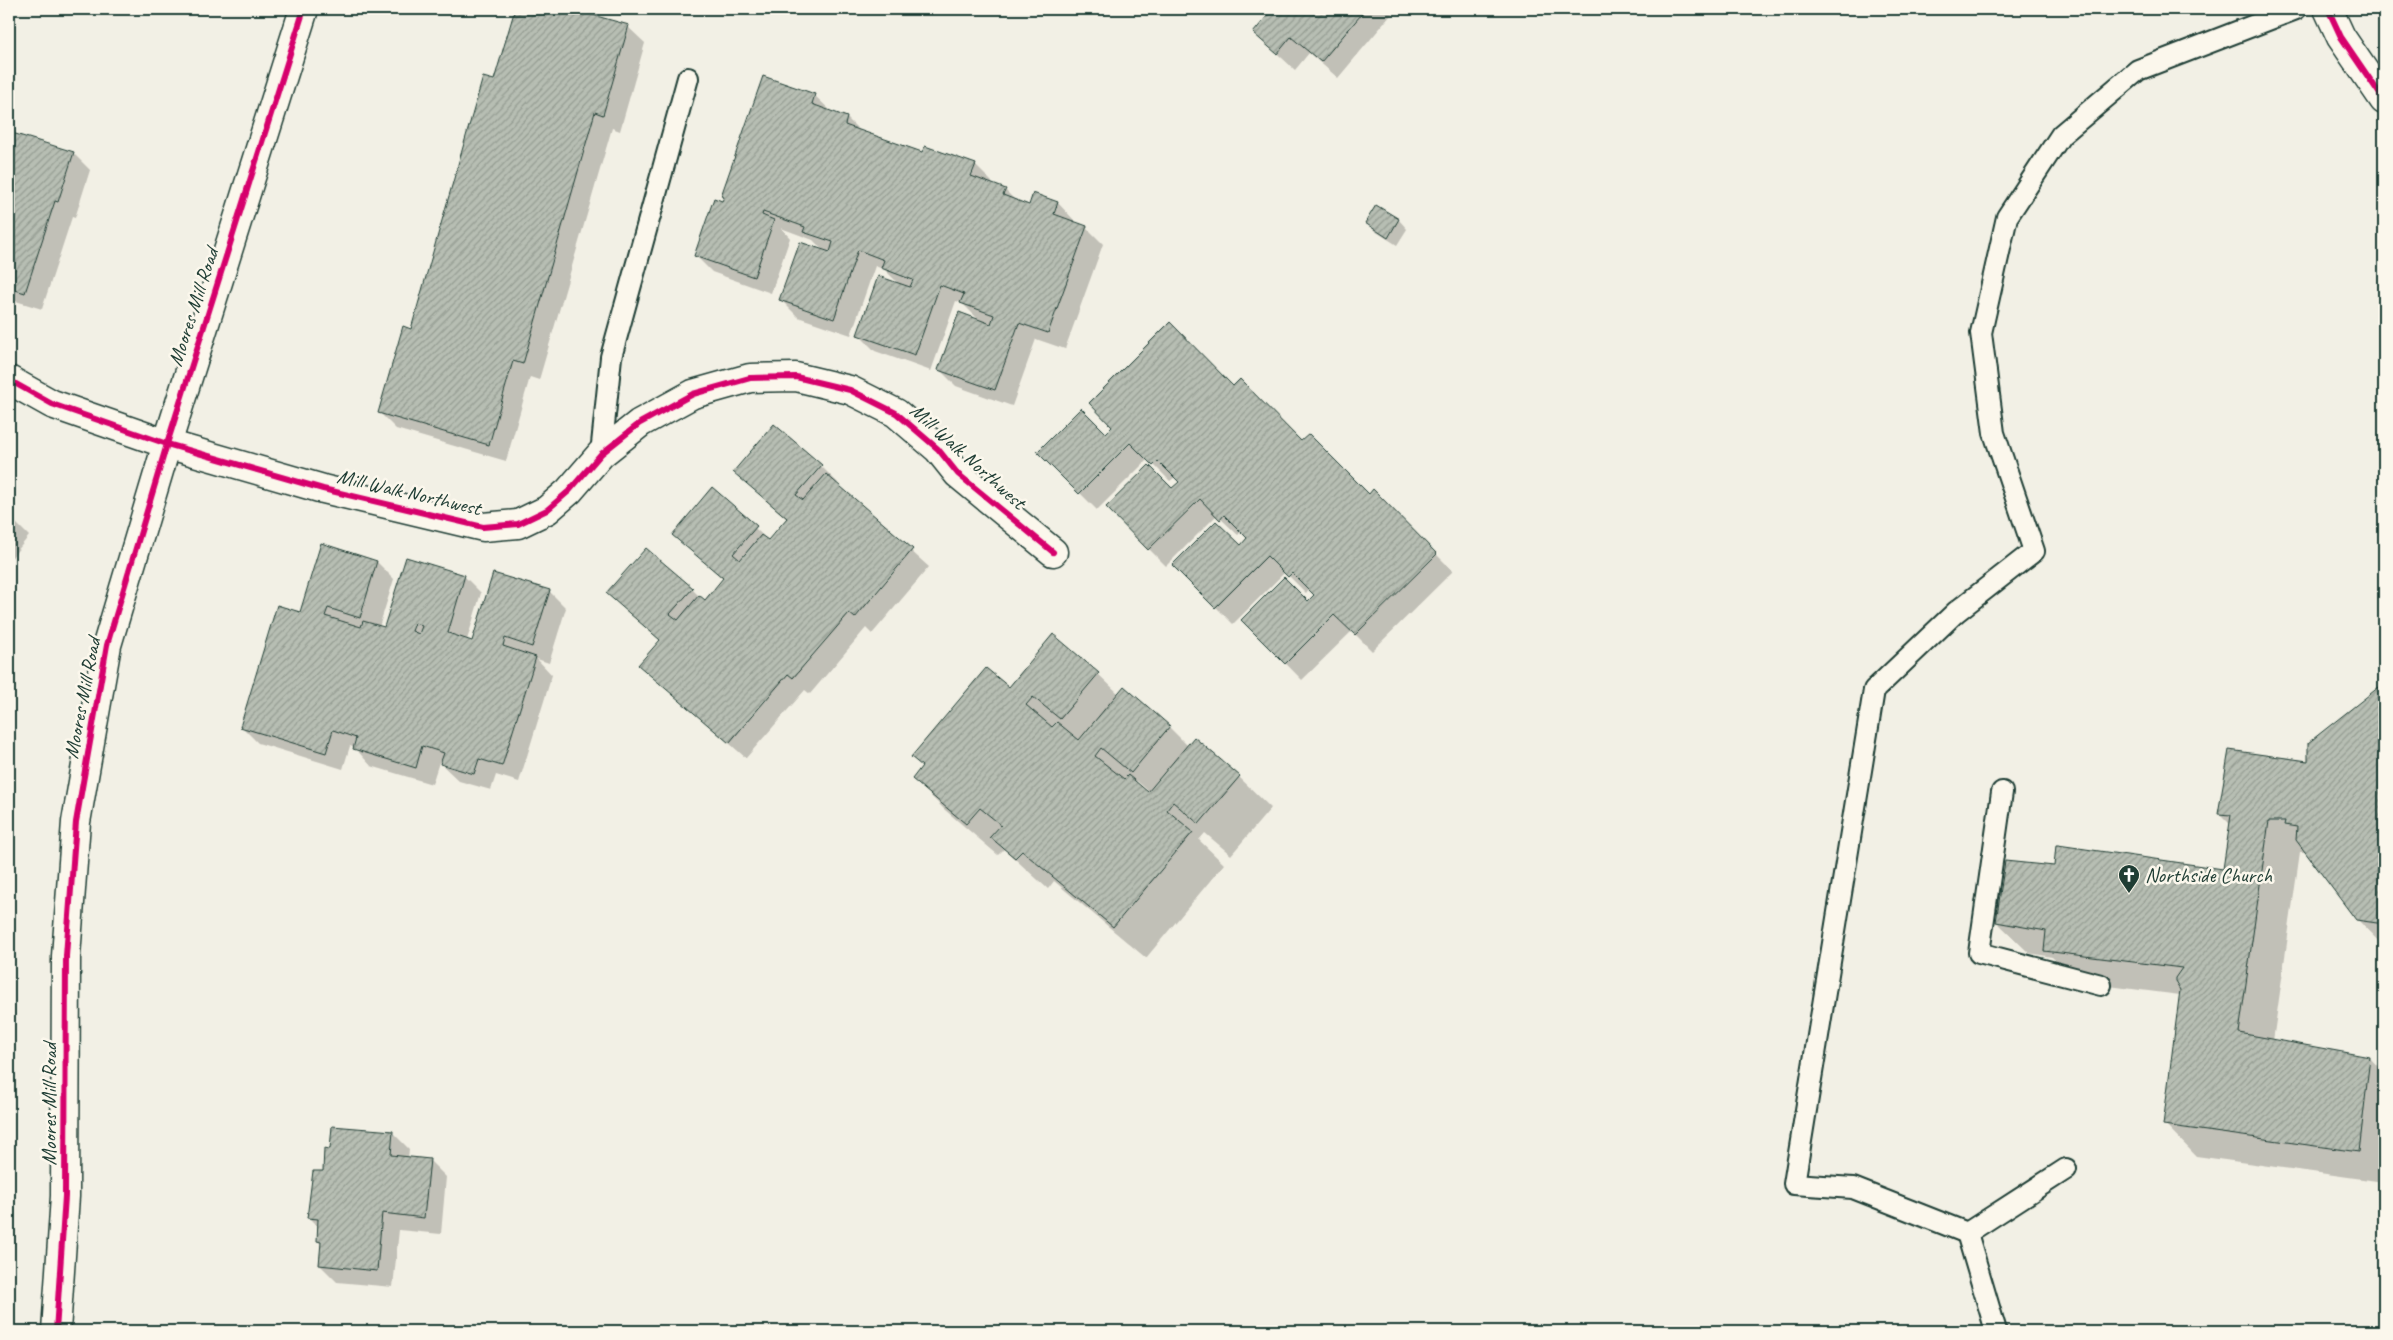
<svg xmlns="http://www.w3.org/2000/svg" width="2393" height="1340" font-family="Caveat,sans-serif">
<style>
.shadow{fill:#0003;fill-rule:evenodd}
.building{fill:url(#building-hatch);stroke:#1f3d34;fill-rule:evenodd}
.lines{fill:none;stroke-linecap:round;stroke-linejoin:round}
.service-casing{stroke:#1f3d34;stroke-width:24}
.minor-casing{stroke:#1f3d34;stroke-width:31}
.tertiary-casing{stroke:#1f3d34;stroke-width:31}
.service{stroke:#fbf7ec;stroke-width:20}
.minor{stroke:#fbf7ec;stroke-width:28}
.tertiary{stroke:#fbf7ec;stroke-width:28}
.cycleway-casing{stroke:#fbf7ec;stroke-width:9}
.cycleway{stroke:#d6006c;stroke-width:6}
.labels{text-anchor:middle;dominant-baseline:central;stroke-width:5;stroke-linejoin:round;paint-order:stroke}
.street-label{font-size:21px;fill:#1f3d34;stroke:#fbf7ec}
.poi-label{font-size:21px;fill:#1f3d34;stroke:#fbf7ec;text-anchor:start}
</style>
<defs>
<pattern id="building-hatch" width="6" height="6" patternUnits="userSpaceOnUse" patternTransform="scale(1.25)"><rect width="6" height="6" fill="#b7beb3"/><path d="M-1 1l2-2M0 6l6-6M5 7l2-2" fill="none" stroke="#949c92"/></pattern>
</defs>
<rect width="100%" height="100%" fill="#f2f0e5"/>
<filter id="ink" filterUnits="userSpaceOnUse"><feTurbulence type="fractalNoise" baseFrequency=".02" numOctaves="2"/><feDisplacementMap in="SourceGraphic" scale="10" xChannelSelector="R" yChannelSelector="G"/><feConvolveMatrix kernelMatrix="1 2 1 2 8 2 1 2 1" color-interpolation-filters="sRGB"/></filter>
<g filter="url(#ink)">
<g class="shadow">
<path d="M516,9h50l62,18 17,16 -25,88 -8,-3 -73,252 -9,-3 -24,84 -110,-32 -17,-17 33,-82 83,-249z"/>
<path d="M1275,9h121l-58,69 -29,-25 -14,17 -40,-37z"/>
<path d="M814,95l18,17 15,6 14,14 62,22 52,11 17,17 -1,3 14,5 11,11 14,5 28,-3 16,17v2l12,5 17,17 -38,105 -29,-10 -24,67 -56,-20 -16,-16 40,-49 -18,-18 -6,-2 -25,70 -56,-20 -17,-17 42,-49 -15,-15 -10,-4 -24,69 -53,-18 -17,-17 44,-48 -12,-12 -32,-12 9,10 -19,55 -59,-21 -17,-17 28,-52 1,-5 -1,-2z"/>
<path d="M9,133l64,20 17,17 -15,48 -3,-1 -30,92 -33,-10z"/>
<path d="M1377,207l22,13 8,9 -10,16 -22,-14 -8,-8z"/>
<path d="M1233,387l136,109 4,-5 80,80 -81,80 -20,-20 -50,49 -59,-60 65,-17 7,-8 -6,-6 -3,4 -21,-21 -52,52 -59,-59 67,-18 8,-9 -7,-7 -4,4 -21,-20 -51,51 -59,-59 65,-17 9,-8 -6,-5 -5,4 -22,-22 -51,51 -58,-58 67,-17z"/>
<path d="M821,466l17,17 -2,1 93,83 -57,67 -6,-6 -56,66 -5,-4 -59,68 -106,-93 21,-24 -53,-48 84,-4 13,13 18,-23 -49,-45 38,-45 57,52 19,-21 -53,-48z"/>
<path d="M9,516l20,20 -20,25z"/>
<path d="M322,545l55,17 17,17 -15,48 6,2 79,-53 17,17 -14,47 6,2 76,-51 17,17 -17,55 -12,-4 15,16 -33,107 -23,-7 -5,15 -32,-9 -20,-19 -7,22 -61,-18 -16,-18 -5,-2 -7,23 -85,-26 -17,-17 60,-112z"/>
<path d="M1098,674l21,20 50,33 19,19 6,-7 45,38 32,31 -40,47 -26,-22 -6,7 25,24 -78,94 -92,-77 -6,8 -44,-40 -6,6 -53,-45 -31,-31 9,-12 -10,-10 96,-69zM1137,781l13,11 -2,2 -13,-11z"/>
<path d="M2384,685v262l-27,-28 -51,-67h-6l-27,189 97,17 14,15v109l-188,-26 -31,-32 15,-129 -103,-13 -25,-25 -23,-4 -32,-31 58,-54 169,3 7,-46 -12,-12 91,-50v-20z"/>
<path d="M392,1132l17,17 -1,9 21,2 17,17 -5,57 -42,-4 -6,57 -56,-5 -17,-17 2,-20 -4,-4 1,-13 -10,-10 22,-67z"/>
</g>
<g class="building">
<path d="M515,9h56l58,16 -26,90 -8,-3 -72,252 -10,-3 -24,84 -111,-32 25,-87 8,3 72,-252 11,3z"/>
<path d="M1273,9h93l-45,53 -30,-25 -14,17 -24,-21z"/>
<path d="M763,76l52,18 -3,10 35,13 -2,8 77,27 3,-6 51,18 -5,12 35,13 -3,6 26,10 4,-12 25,9 -4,12 33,12 -39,107 -29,-10 -24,67 -57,-20 21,-58 32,12 3,-9 -34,-12 4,-9 -24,-9 -25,70 -58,-20 21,-59 32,11 3,-7 -32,-12 3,-8 -26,-10 -24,69 -55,-19 21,-58 30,10 3,-10 -30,-10 2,-5 -42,-15 -1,3 12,5 -20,57 -60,-21 20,-58 8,3 2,-4 -3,-1z"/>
<path d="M9,132l65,20 -16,50 -3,-1 -30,92 -16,-5z"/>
<path d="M1376,205l23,14 -11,19 -23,-15z"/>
<path d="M1170,322l63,64 7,-7 61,62 8,-7 60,60 4,-5 64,65 -82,81 -21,-20 -49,49 -44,-44 43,-43 24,24 6,-6 -22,-22 -4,4 -21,-21 -52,52 -43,-43 44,-44 25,24 6,-7 -23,-23 -4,5 -20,-21 -52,51 -42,-43 43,-42 23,23 7,-6 -21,-21 -5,5 -23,-23 -51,51 -42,-42 44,-44 25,25 6,-6 -23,-24z"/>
<path d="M774,424l48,41 -26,30 7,5 23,-26 87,75 -58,69 -6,-5 -56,65 -5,-4 -59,69 -91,-78 22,-25 -54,-47 40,-45 47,40 -23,26 8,6 21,-25 6,5 18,-22 -51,-43 40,-48 45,39 -24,28 7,6 21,-25 7,5 19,-22 -54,-46z"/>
<path d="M321,543l56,18 -17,57 -32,-10 -3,8 36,11 2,-6 21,6 22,-70 59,18 -17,58 24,8 21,-68 57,17 -18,57 -27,-9 -2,8 33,11 -34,109 -23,-7 -5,15 -34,-10 4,-11 -22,-7 -6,22 -63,-19 3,-11 -23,-8 -7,23 -86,-26 37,-122 23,7zM415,623l7,3 -3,8 -7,-3z"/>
<path d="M1053,634l46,39 -39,46 -27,-22 -7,8 26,22 5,-5 22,18 45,-54 46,40 -39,47 -30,-25 -6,8 29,23 4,-4 20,17 46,-55 46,39 -41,48 -26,-22 -6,8 26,22 -80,95 -91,-76 -7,7 -25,-21 11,-12 -21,-17 -14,16 -54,-45 10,-13 -11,-9 75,-89 23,19z"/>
<path d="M2384,683v241l-28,-4 -60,-80 1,-13 -13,-2 1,-4h-16l-30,212 131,24 -11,95 -196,-27 17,-135 -5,-8v-4l7,-10 -138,-17 2,-20 -50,-9 9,-61 49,5 2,-21h2l165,24 8,-54 -13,-1 11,-64 79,11v-18z"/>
<path d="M332,1126l61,5 -2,24 39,4 -6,59 -42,-5 -5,58 -58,-6 2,-23 -4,-1 1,-22 -11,-1 6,-47h10l1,-23 6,1z"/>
</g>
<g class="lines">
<g class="service-casing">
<g id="service">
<path d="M601,454l10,-97 77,-279"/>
<path d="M2002,792l-23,161 122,32"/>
<path d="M1967,1233l-114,-45 -59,-4 80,-494 82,-78 78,-61 -40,-118 -13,-100 26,-116 54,-82 77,-65 158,-61"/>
<path d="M1967,1233l99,-64"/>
<path d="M1967,1233l29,98"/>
</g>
</g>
<g class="minor-casing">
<path id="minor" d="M9,380l43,24 115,40 156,45 160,38 35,-3 29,-14 22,-19 32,-37 39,-31 53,-29 57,-16 46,-1 54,13 46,23 42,36 20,25 95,78"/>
</g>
<g class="tertiary-casing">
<g id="tertiary">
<path d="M2328,9l13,28 43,63"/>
<path d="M56,1331l9,-135 1,-240 10,-134 31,-177 60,-201 137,-435"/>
</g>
</g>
<use href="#service" class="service"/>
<use href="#minor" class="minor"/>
<use href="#tertiary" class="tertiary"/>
<g class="cycleway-casing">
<g id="cycleway">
<path d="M2328,9l13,28 43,63"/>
<path d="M9,380l43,24 115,40 156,45 160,38 35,-3 29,-14 22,-19 32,-37 39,-31 53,-29 57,-16 46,-1 54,13 46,23 42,36 20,25 95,78"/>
<path d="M56,1331l9,-135 1,-240 10,-134 31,-177 60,-201 137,-435"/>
</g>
</g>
<use href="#cycleway" class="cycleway"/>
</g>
</g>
<defs>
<g id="church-pin" transform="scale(1.125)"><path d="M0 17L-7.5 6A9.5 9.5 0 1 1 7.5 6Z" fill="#1f3d34" stroke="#fbf7ec"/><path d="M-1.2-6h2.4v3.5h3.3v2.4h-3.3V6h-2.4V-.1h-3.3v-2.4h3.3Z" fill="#fff"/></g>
</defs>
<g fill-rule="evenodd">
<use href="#church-pin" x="2129" y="875"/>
</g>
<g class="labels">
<g class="street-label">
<text transform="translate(193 307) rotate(-72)">Moores Mill Road</text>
<text transform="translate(968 456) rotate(42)">Mill Walk Northwest</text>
<text transform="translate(409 492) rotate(13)">Mill Walk Northwest</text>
<text transform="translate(82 698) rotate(-79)">Moores Mill Road</text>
<text transform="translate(49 1104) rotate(-90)">Moores Mill Road</text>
</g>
<g class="poi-label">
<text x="2145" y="875">Northside Church</text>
</g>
</g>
<rect width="2393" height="1340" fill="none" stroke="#fbf7ec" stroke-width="30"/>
<rect x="15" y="15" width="2363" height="1310" fill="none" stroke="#1f3d34" stroke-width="2" filter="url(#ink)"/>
</svg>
